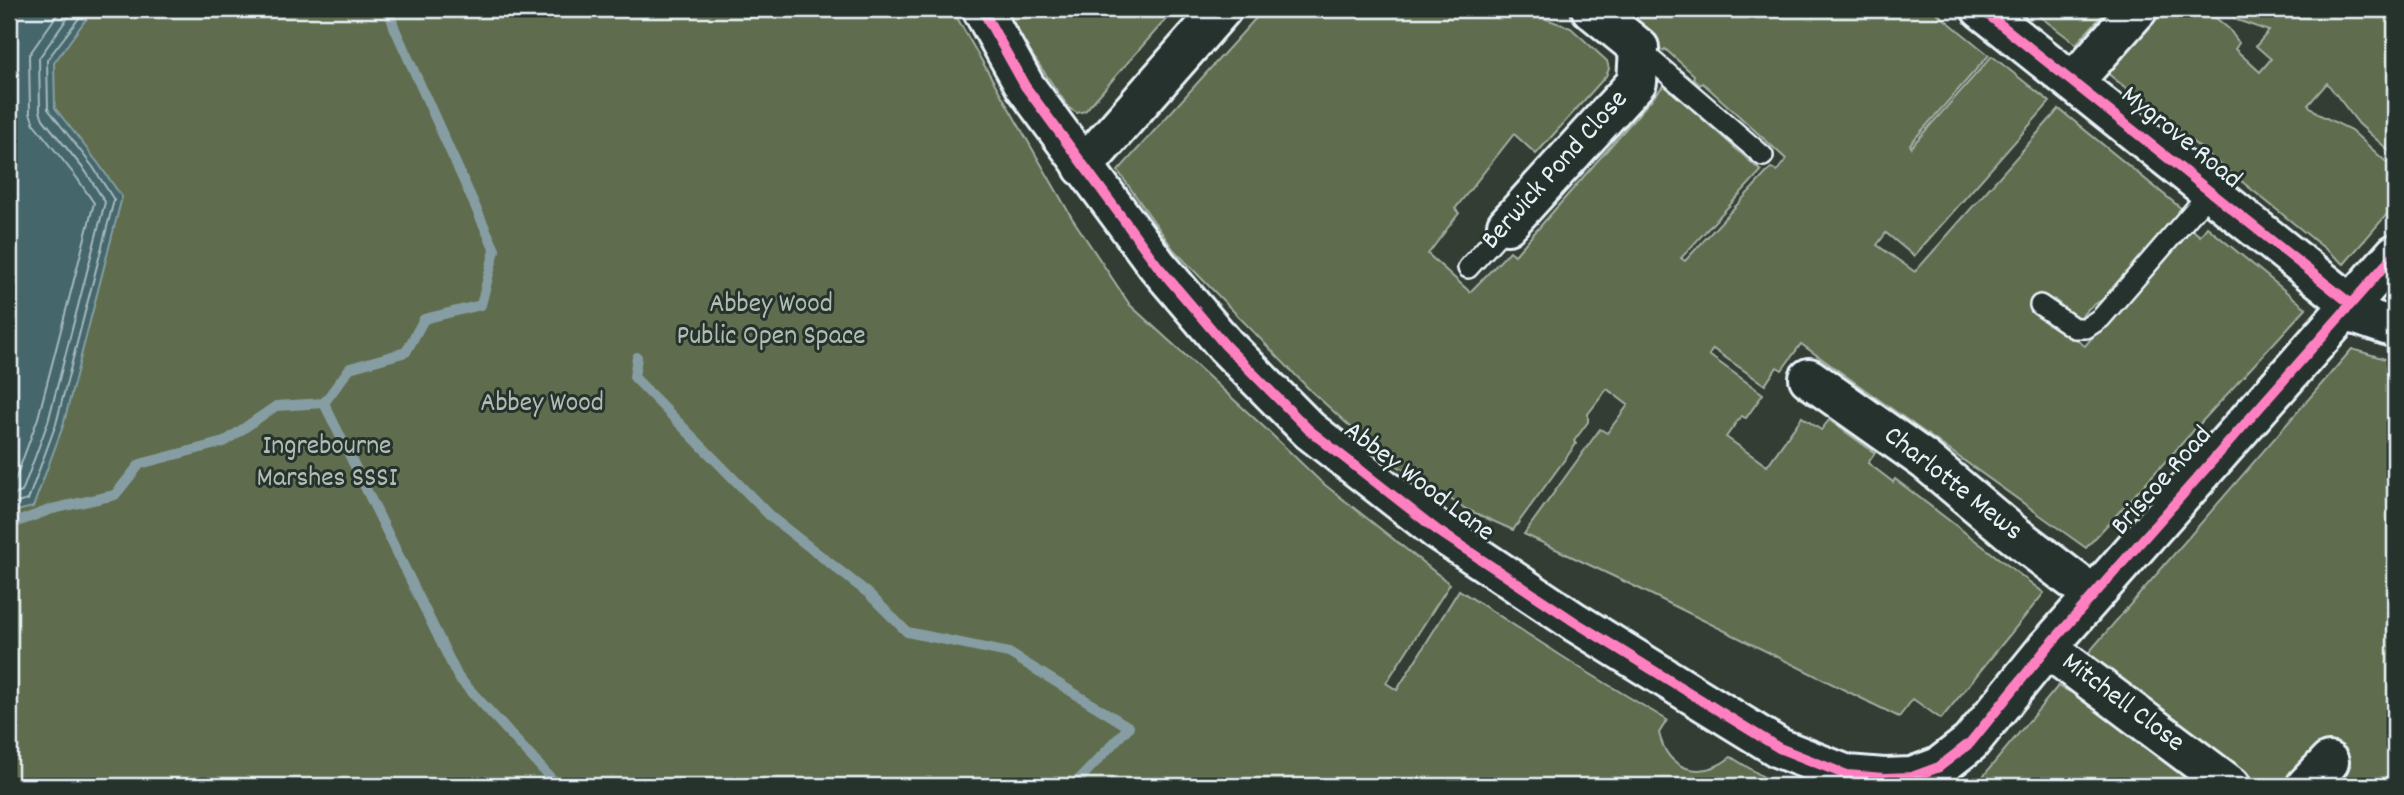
<svg xmlns="http://www.w3.org/2000/svg" width="2404" height="795" font-family="Dekko,sans-serif">
<style>
.green{fill:#5e6c4e;stroke:#a3aea3;stroke-width:2}
.water{fill:#44666b;stroke:#869ea3;stroke-width:2}
.lines{fill:none;stroke-linecap:round;stroke-linejoin:round}
.shore{stroke:#a6b9c0;stroke-width:2}
.stream{stroke:#869ea3;stroke-width:10}
.service-casing{stroke:#e8f1f8;stroke-width:24}
.minor-casing{stroke:#e8f1f8;stroke-width:44}
.service{stroke:#26332d;stroke-width:19}
.minor{stroke:#26332d;stroke-width:38}
.cycleway-casing{stroke:#26332d;stroke-width:15}
.cycleway{stroke:#ff80c0;stroke-width:10}
.labels{text-anchor:middle;dominant-baseline:central;stroke-width:6;stroke-linejoin:round;paint-order:stroke}
.street-label{font-size:28px;fill:#e8f1f8;stroke:#26332d}
.park-label{font-size:28px;fill:#b1bcb4;stroke:#26332d}
</style>
<rect width="100%" height="100%" fill="#333d34"/>
<filter id="ink" filterUnits="userSpaceOnUse"><feTurbulence type="fractalNoise" baseFrequency=".0143" numOctaves="2"/><feDisplacementMap in="SourceGraphic" scale="14" xChannelSelector="R" yChannelSelector="G"/><feConvolveMatrix kernelMatrix="1 2 1 2 8 2 1 2 1" color-interpolation-filters="sRGB"/></filter>
<g filter="url(#ink)">
<g class="green">
<path d="M9,9h943l120,209 58,87 135,123 55,53 130,103 -64,99 11,7 62,-100 123,79 85,51 -8,13c9,39 42,47 72,24l47,29h-1769z"/>
<path d="M1005,9h170l-90,102 -8,2 -8,-5 -61,-88 3,-3z"/>
<path d="M1264,9h220l7,6 6,-6h22l52,19 36,33 2,8 -3,7 -70,78 -22,-20 -59,75 4,4 -31,41 42,38 40,-41 5,4 149,-170 97,86 -80,87 4,3 86,-93 6,3 9,-12 -81,-74 -3,-2 -2,2 -7,-6 1,-4 -29,-26 -2,2 -49,-42h318l57,46 -79,89 1,3 81,-91 58,46 -136,154 -28,-23 -9,12 38,27 144,-163 124,101 -70,83 -24,15 -11,12 -24,-21 -3,3 -11,-8 -9,14 54,38 103,-120 12,10 7,-9 99,81 -220,240 -285,-204 -19,26 -5,-3 -12,18 -52,-36 -4,6 54,39 -17,24 -5,-2 -15,21 41,29 35,-49 19,13 8,-10 46,33 -7,10 25,19 2,-3 149,114 -103,126 -28,-20 -14,18 -263,-130 -112,-53 76,-105 7,4 21,-28 -21,-16 -19,25v8l-14,19 2,3 -63,86 -47,-21 -81,-51 -74,-67 -137,-141 -56,-79z"/>
<path d="M2030,9h78l-32,35z"/>
<path d="M2161,9h44l24,20 10,14 -4,6 25,23 11,-13 -15,-13 13,-15 -32,-11 -13,-11h171v147l-36,-32 -32,-41 -19,22 12,10 31,15 44,40v35l-51,59 -238,-192z"/>
<path d="M2352,349l43,13v424h-63l18,-20 -25,-22 -34,42h-34l-174,-127z"/>
<path d="M2058,686l34,16 116,84h-233z"/>
</g>
<path class="water" d="M9,9h95l-15,6 -35,48 1,45 43,55 24,34 -59,229 -30,81 -24,6z"/>
<g class="lines">
<g class="shore">
<path d="M9,486l5,-3 24,-65 56,-215 -17,-25 -43,-54 -4,-11 -1,-58 32,-46"/>
<path d="M9,496l13,-4 26,-70 57,-220 -19,-30 -43,-53 -3,-8 -1,-53 35,-49"/>
<path d="M9,505l19,-5 28,-76 58,-224 -21,-33 -45,-58 -1,-49 39,-51"/>
</g>
<g class="stream">
<path d="M637,357l-3,20 137,140 97,76 39,39 102,21 120,74 -56,59"/>
<path d="M324,403l134,274 100,109"/>
<path d="M9,525l43,-16 63,-14 25,-31 84,-22 52,-36 48,-3 26,-35 56,-16 18,-33 57,-14 14,-55 -100,-221 -7,-20"/>
</g>
<g class="service-casing">
<g id="service">
<path d="M1639,49l124,107"/>
<path d="M1468,268l39,-43"/>
<path d="M2040,305l34,23h12l15,-10 109,-126"/>
</g>
</g>
<g class="minor-casing">
<g id="minor">
<path d="M982,9l43,77 132,179 68,80 84,85 128,100 138,92 204,126 68,27 37,3 28,-1 27,-10 31,-24 77,-95 348,-394"/>
<path d="M1981,9l370,295"/>
<path d="M2073,82l65,-73"/>
<path d="M1083,167l139,-158"/>
<path d="M1507,225l130,-143 2,-34 -48,-39"/>
<path d="M2345,311l50,17"/>
<path d="M1809,378l116,82 88,74 80,61"/>
<path d="M2047,648l184,138"/>
<path d="M2306,786l23,-24"/>
</g>
</g>
<use href="#service" class="service"/>
<use href="#minor" class="minor"/>
<g class="cycleway-casing">
<g id="cycleway">
<path d="M982,9l43,77 132,179 68,80 84,85 128,100 138,92 204,126 68,27 37,3 28,-1 27,-10 31,-24 77,-95 348,-394"/>
<path d="M1981,9l370,295"/>
</g>
</g>
<use href="#cycleway" class="cycleway"/>
</g>
</g>
<g class="labels">
<g class="street-label">
<text transform="translate(2180 139) rotate(39)">Mygrove Road</text>
<text transform="translate(1556 171) rotate(-48)">Berwick Pond Close</text>
<text transform="translate(2163 482) rotate(-48)">Briscoe Road</text>
<text transform="translate(1418 483) rotate(37)">Abbey Wood Lane</text>
<text transform="translate(1952 485) rotate(38)">Charlotte Mews</text>
<text transform="translate(2122 704) rotate(37)">Mitchell Close</text>
</g>
<g class="park-label">
<text x="771" y="306">Abbey Wood<tspan x="771" dy="32">Public Open Space</tspan></text>
<text x="542" y="405">Abbey Wood</text>
<text x="327" y="448">Ingrebourne<tspan x="327" dy="32">Marshes SSSI</tspan></text>
</g>
</g>
<rect width="2404" height="795" fill="none" stroke="#26332d" stroke-width="35"/>
<rect x="18" y="18" width="2369" height="760" fill="none" stroke="#e8f1f8" stroke-width="2.5" filter="url(#ink)"/>
</svg>
